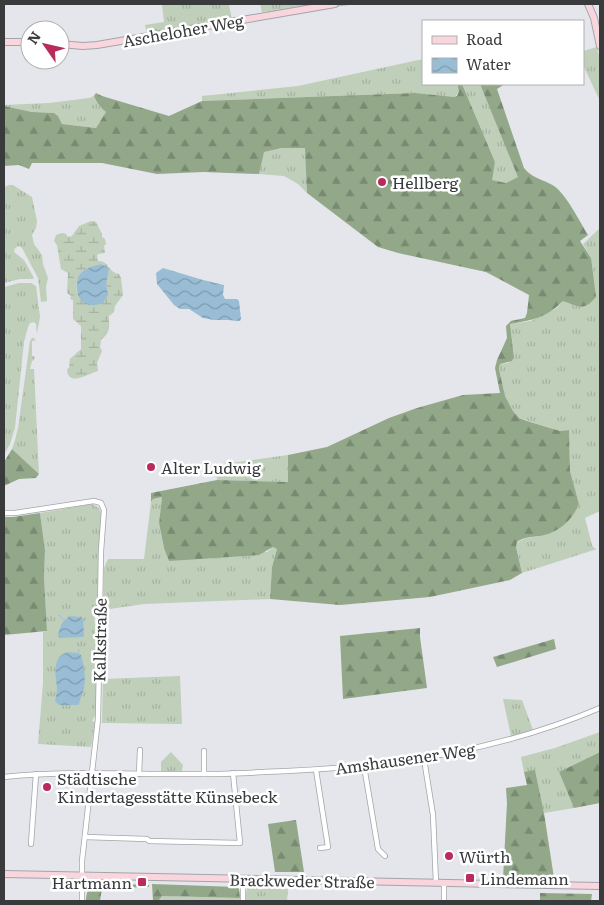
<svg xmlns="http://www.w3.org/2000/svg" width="604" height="905" font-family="Literata,serif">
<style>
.grass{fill:url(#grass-tufts)}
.forest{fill:url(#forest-firs)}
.wetland{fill:url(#wetland-marsh);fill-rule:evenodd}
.water{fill:url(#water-waves)}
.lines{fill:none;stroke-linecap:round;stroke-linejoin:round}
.stream{stroke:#99bdd4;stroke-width:1}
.street-casing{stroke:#a3a5aa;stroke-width:6}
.secondary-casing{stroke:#a3a5aa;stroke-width:8}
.street{stroke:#fff;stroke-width:4.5}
.secondary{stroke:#f9d6de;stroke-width:6}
.poi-dot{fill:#b92b5d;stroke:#fff;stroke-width:2}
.labels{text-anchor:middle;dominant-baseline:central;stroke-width:5;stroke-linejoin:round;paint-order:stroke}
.street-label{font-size:16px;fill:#393a3c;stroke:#fff}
.poi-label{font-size:16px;fill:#393a3c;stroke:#fff;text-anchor:start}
</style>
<defs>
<pattern id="grass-tufts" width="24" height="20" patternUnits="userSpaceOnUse" patternTransform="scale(1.25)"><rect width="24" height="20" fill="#bfcfb9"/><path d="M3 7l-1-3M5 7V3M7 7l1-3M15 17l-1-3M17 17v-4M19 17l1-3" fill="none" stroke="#a5b2a0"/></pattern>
<pattern id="forest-firs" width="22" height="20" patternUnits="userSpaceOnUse" patternTransform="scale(1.25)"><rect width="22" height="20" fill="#92a889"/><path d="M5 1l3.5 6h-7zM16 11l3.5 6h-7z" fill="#788a71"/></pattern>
<pattern id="wetland-marsh" width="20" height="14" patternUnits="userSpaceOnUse" patternTransform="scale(1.25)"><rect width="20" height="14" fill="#bfcfb9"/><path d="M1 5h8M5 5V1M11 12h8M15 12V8" fill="none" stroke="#a5b2a0"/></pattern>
<pattern id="water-waves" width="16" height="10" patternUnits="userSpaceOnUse" patternTransform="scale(1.25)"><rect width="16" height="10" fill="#99bdd4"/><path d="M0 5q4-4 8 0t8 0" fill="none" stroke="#7e9bad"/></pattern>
</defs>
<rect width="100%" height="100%" fill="#e4e6eb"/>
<g class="grass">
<path d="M162,4h67l3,16 -85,14 -2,-9 19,-3z"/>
<path d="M260,4h55l-53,8z"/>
<path d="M597,47l3,13v41l-17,-36v-14z"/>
<path d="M423,59v25h34l2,7c-2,3 -2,5 -6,6 -7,2 -29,-3 -38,-4l-213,8v-5l96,-10z"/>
<path d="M462,84h18l39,93 -13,6 -15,-3 4,-18z"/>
<path d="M94,96c3,7 6,11 12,16l-10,16 -34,-4 -4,-8 -4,-3 -22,-1 -28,-6v-1l45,-2 40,-5z"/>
<path d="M282,148h24l1,45 -9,-9 -14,-8 -25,-2 4,-22z"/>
<path d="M9,185h4l19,12 5,24 -1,7 -4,7 2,9 8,11 1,9 5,14 -2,9 1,14 -6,1 -3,-24 -16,-30 -3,-2 -4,2 -1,4 10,8 10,18 -1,1h-13l-16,4v-96z"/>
<path d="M600,228v283l-15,7 7,27 2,3 3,1 -75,24 -6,-26 1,-4c10,-8 18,-4 25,-9 12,-7 26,-21 37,-30l-9,-33 -1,-41 -9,1 -41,-13 -6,-7 -8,-15 -6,-27 1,-5 8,-1 5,-4 1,-5 -4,-30 21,-3 26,-13 6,-7 28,-43 -8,-14z"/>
<path d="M19,283h12l5,3 4,31 -3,16 -1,-9 -2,-2 -4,1 -2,4 -4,15 -9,86 -5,16 -6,11v-168z"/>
<path d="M32,338h2l2,4 -3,-2 -1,2v14l3,1 -1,3 -2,1 -2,8h4l5,105 -27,-25 3,-9 3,-12 12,-87z"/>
<path d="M288,455v27l-71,-2 -1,-15z"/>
<path d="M162,497l-3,26 5,25 103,4 6,-5 4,2 -5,18 -2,32 -126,5 -41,6 1,-42 4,-9h36l7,-57 2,-3z"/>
<path d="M92,504l7,4 2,4 -4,96 -3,3 3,47 -1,56 -4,7 3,1 -4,25 -53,-3 5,-61v-51l4,-1 -3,-54 1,-27 -5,-37z"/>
<path d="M180,676l2,48 -80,-1 1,-44z"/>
<path d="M503,699l19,1 11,30 -22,6z"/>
<path d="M600,732v20l-41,20 15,36 -30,5 -9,-42 -11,1 -3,-15 34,-9z"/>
<path d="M171,752l12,13 -1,6h-21v-9z"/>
<path d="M248,887l40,2 -1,12h-41l-1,-6z"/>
<path d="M162,896l78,2v3h-81v-1z"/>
</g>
<g class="forest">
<path d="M457,84h5l33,78 -3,18 14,3 12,-6 -38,-93h25l-8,5 27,79c9,11 19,11 30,18 12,8 26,36 34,49l-8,6 11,17 5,39c-13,15 -17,9 -33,4 -17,17 -30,19 -53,23l4,33 -2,4 -12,3 -1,5 6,27 8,15 6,7 8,3 33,10 9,-1 1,41 9,33c-7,17 -21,29 -39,32 -9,1 -16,1 -23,6l-1,5 6,26 -12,7 -80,17 -90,8 -70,-6 2,-32 5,-18 -4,-2 -14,8 -90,6 -5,-13 -5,-25 3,-26 -9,2 -2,3v-9l66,-13 71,2v-27l39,-8 62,-29 28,-10 46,-13 37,-2 -5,-25 2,-8 10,-22 -1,-12 5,-5 14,-3 2,-5 2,-18 -43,-23 -88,-19 -20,-6 -71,-54 -2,-45h-23l-18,4 -5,22 -56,-2 -46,2 -55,-11h-70l-3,6 -10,-4 -15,1v-60l28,6 22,1 4,3 4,8 34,4 10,-16c-6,-5 -9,-9 -12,-16l2,-3 6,3 67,20 33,-15 213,-8 38,4 4,-1 2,-5z"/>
<path d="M12,449l27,25 -3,4 -17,1 -15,7v-24z"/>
<path d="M40,513l5,37 -1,27 3,54 -43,4v-118h9z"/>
<path d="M420,628v9l7,51 -84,11 -3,-63z"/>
<path d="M554,639l2,10 -59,18 -4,-10z"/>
<path d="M600,752v51l-26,5 -15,-36z"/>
<path d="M535,770l9,43 10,65 -51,1 4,-76 -1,-15 21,-3 -3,-13z"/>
<path d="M296,820l8,52h-29l-7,-48z"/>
<path d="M94,883l55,2v2l-47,1 -2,13h-14c0,-7 2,-13 8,-18z"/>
<path d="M152,884l85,3 2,2 1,9 -78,-2 -3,4v1h-6z"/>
<path d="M540,893l52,1 -1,7h-51z"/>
</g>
<path class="wetland" d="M91,221l5,1 6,12v3l3,2 1,5 -2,2 1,7 -7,1 -1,1 1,6c11,0 10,11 21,13l2,4 2,17 -8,11 -1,6 -5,4c0,13 2,15 -8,24l-1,7 2,4 -5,12 1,8c-9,2 -30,17 -31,-2l2,-1 1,-9 11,-10v-23l-8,-7v-19l-3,-1 1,-3 -4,-3 1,-20 -7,-4 -4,-24 -3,-4 2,-6 7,-2 3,1 2,3 4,-1 7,-10zM101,264l8,7c-2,6 -4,10 -2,17l-30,5c-2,-19 6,-25 24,-29z"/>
<g class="water">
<path d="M101,264l6,3 2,4 -3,12 2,12 -5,8c-14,6 -27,0 -26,-17 0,-4 0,-8 3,-12 5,-6 13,-8 21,-10z"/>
<path d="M163,268l40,12 21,5 -1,10 2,4h12l2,2 2,18 -1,2 -13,-1h-13l-11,-2 -14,-9h-9l-6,-4 -17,-21 -1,-11z"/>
<path d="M70,616l10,1 3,2 1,16 -1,2 -24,1 -1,-1c1,-9 4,-17 12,-21z"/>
<path d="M68,652l9,1 4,2c3,10 5,23 3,33 -1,6 -4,10 -5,16l-1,1h-19l-4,-4c1,-5 2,-9 2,-13 -1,-14 -6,-31 11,-36z"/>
</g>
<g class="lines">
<g class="stream">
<path d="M312,5l6,-1"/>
<path d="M337,6l16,-2"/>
<path d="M268,12l37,-6"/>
<path d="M59,615l5,5"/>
<path d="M78,654l1,-4"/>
</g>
<g class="street-casing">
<g id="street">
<path d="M4,513h11l79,-12 7,2 3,7 -3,41 -1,57 -2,111 -16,142v40"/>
<path d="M204,751v23"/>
<path d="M424,759l9,56 3,68"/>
<path d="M364,766l14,83 7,7"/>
<path d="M316,770l12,77 -8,1"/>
<path d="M139,774l1,-24"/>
<path d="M4,777c66,-7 133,-2 200,-3 28,0 55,-2 83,-3 109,-5 212,-20 313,-63"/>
<path d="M85,837l62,2 2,2 91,2 -7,-70"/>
<path d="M31,844l5,-70"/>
<path d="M243,879v22"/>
<path d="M444,901v-18"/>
</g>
</g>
<g class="secondary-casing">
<g id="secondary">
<path d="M588,4l6,14 6,28"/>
<path d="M4,42h26"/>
<path d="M60,44l23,2 14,-1 238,-41"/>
<path d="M4,874l596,12"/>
</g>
</g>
<use href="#street" class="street"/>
<use href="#secondary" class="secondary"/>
</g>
<g class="poi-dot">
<circle cx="382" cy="182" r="5"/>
<circle cx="151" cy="467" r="5"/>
<circle cx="47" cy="787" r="5"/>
<circle cx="449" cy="856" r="5"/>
<rect x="465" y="873" width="10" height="10" rx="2.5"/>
<rect x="137" y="877" width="10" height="10" rx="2.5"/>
</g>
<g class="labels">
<g class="street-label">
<text transform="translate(183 30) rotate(-10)">Ascheloher Weg</text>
<text transform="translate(99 640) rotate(-89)">Kalkstraße</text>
<text transform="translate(405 758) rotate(-8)">Amshausener Weg</text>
<text transform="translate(302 880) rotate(1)">Brackweder Straße</text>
</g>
<g class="poi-label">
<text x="392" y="182">Hellberg</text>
<text x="161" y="467">Alter Ludwig</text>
<text x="57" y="778">Städtische<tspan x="57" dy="18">Kindertagesstätte Künsebeck</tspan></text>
<text x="459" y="856">Würth</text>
<text x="480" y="878">Lindemann</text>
<text x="132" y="882" text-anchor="end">Hartmann</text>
</g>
</g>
<rect width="604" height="905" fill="none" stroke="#393a3c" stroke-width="10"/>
<rect x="422" y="20" width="162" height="65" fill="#ffffff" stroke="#b0b0b1"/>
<rect x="432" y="36" width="25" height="8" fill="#f9d6de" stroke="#b0b0b1"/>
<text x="466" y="45" font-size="15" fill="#393a3c">Road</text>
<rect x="432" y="58" width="25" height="15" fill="url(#water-waves)" stroke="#b0b0b1"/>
<text x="466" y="70" font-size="15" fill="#393a3c">Water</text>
<g transform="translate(45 45) rotate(304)"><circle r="24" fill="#ffffff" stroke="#b0b0b1"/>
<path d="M0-4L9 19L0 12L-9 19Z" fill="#b92b5d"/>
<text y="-8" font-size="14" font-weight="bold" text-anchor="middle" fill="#393a3c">N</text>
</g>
</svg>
